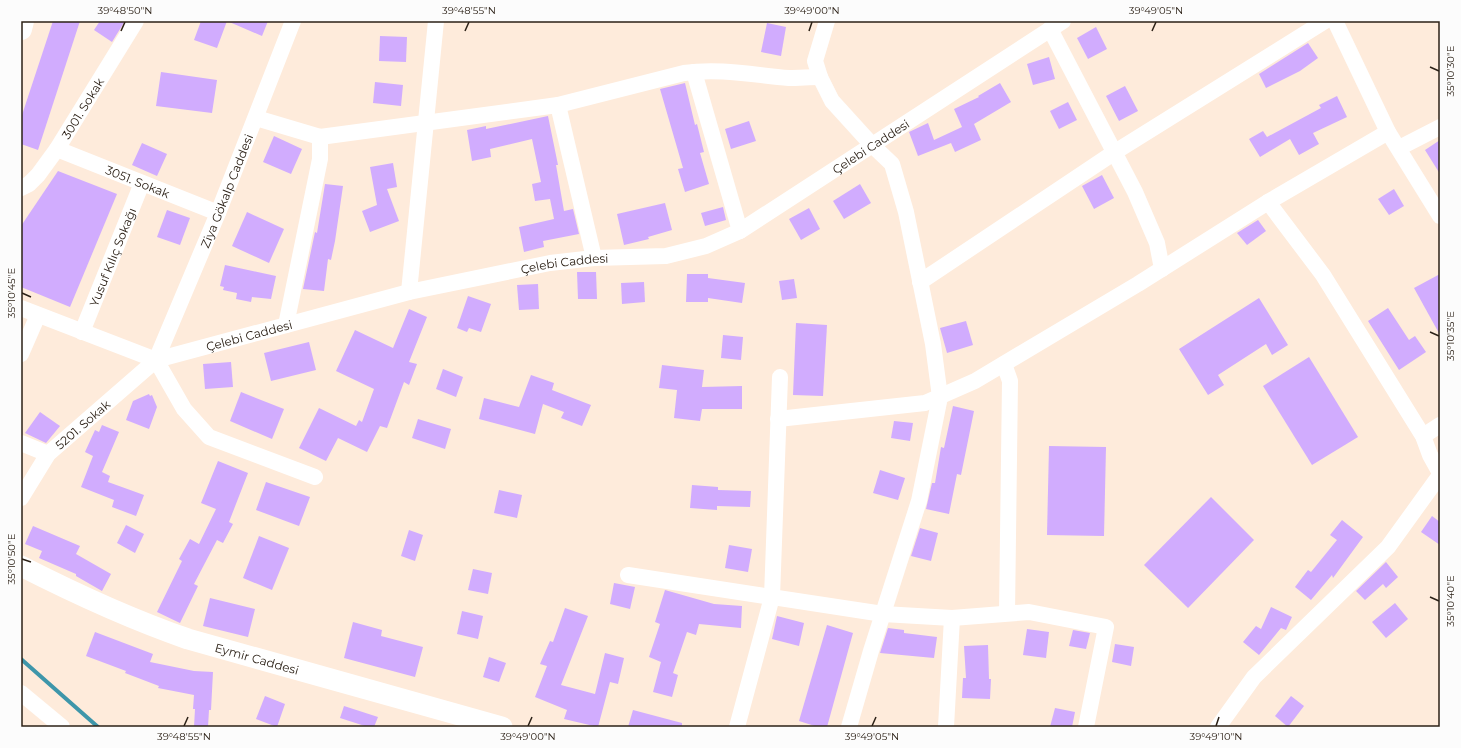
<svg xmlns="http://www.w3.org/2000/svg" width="1461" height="748" font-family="Montserrat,sans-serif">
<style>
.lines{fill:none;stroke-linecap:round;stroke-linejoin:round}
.stream{stroke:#3e96aa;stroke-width:4}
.building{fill:#d1acfe}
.minor{stroke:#fff;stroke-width:16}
.major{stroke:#fff;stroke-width:21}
.highway{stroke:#fff;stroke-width:22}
.ticks{fill:none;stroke:#2b2016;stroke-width:1.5}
.labels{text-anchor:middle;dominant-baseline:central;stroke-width:4;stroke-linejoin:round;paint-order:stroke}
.street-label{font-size:12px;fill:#2b2016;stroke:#fcfcfc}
.neatline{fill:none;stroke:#2b2016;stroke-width:1.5}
.ticks-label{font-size:10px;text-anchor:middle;fill:#2b2016}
</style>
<rect width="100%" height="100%" fill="#feebdb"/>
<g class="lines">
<path class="stream" d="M21,659l77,68"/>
</g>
<g class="building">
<path d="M53,21h27l-42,129 -17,-6v-26z"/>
<path d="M100,21h25l-13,21 -18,-12z"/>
<path d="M201,21h67l-6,15 -35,-15 -10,27 -23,-8z"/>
<path d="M767,23l19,4 -5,29 -20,-4z"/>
<path d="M1096,27l11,22 -19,10 -11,-21z"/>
<path d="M380,36l27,1 -1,25 -27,-1z"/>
<path d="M1308,43l10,15 -18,13 -34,17 -7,-14z"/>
<path d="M1049,57l6,22 -22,6 -6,-21z"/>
<path d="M161,72l56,8 -5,33 -56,-7z"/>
<path d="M375,82l28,3 -2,21 -28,-3z"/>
<path d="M685,83l10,42 2,-1 7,28 -4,1 9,31 -24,8 -7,-23 5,-1 -23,-79z"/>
<path d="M1000,83l11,19 -37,22 7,16 -26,12 -4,-9 -33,13 -9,-24 19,-9 6,17 28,-13 -8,-18 25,-12 -1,-1z"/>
<path d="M1125,86l13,25 -19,10 -13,-25z"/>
<path d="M1337,96l10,21 -34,16 6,11 -20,11 -9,-16 -30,18 -11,-18 14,-8 4,6 54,-29 -2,-3z"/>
<path d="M1068,102l9,18 -18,9 -9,-18z"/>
<path d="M548,116l10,49h-2l8,46 9,-2 6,25 -36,7 1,6 -20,5 -5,-25 35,-8 -4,-20 -15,2 -3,-17 9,-2 -9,-43 -42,10 1,8 -19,4 -5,-31 19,-4v3z"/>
<path d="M749,121l7,20 -25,8 -6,-20z"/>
<path d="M274,136l28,13 -11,25 -28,-12z"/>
<path d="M1440,140v34l-15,-24z"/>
<path d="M142,143l25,11 -10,22 -25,-11z"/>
<path d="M393,163l4,24 -10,2 12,32 -29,11 -8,-21 15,-6 -7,-38z"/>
<path d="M58,171l59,23 -47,113 -49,-20v-61z"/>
<path d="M1102,175l12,23 -20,11 -12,-23z"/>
<path d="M325,184l18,2 -8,55 -4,19 -3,-1 -4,32 -21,-2 12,-57 2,1z"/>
<path d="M860,184l11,19 -27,16 -11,-18z"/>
<path d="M1394,189l10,17 -15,9 -11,-16z"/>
<path d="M665,203l7,27 -24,7 1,2 -25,6 -7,-31z"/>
<path d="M723,207l3,13 -21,6 -4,-13z"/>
<path d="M809,208l11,21 -19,11 -12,-21z"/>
<path d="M167,210l23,8 -10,27 -23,-8z"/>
<path d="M247,212l37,17 -15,34 -37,-17z"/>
<path d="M1258,220l8,11 -19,14 -10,-12z"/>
<path d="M225,265l51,11 -5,23 -19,-2 -1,5 -15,-3 1,-6 -14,-3 1,-3 -4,-1z"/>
<path d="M577,272h19l1,27h-19z"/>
<path d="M687,274h21v4l37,5 -3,20 -34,-5v4h-22z"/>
<path d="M1440,274v61l-26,-47z"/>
<path d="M794,279l3,19 -15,2 -3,-19z"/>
<path d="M644,282l1,20 -23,2 -1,-21z"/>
<path d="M538,284l1,25 -20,1 -2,-25z"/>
<path d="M468,296l23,8 -10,28 -12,-4 -2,4 -10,-4z"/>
<path d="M1259,298l29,47 -16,10 -6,-11 -48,31 6,10 -16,10 -29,-46z"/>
<path d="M1388,308l21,32 6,-4 11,16 -27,18 -31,-49z"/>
<path d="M409,309l18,8 -18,45 8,2 -8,21 -5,-3 -17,46 -7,-2 -13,26 -29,-14 -12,23 -27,-13 20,-40 37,18 3,-6 3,2 12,-33 -38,-18 19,-41 38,18z"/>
<path d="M966,321l7,24 -26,8 -7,-25z"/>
<path d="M796,323l31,2 -4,71 -30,-1z"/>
<path d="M723,335l20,2 -2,23 -20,-2z"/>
<path d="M309,342l7,28 -45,11 -7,-28z"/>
<path d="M1309,357l49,80 -46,28 -49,-79z"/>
<path d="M231,362l2,25 -28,2 -2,-25z"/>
<path d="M662,365l42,5 -2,17 40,-1v23h-40l-2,12 -26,-3 3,-28 -18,-2z"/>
<path d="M443,369l20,8 -7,20 -20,-8z"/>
<path d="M531,375l23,8 -2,7 39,15 -9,21 -21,-8 3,-6 -21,-8 -8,30 -56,-15 5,-21 35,9z"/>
<path d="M241,392l43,17 -12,30 -42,-18z"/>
<path d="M149,394l1,2 2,-1 5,12 -8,22 -23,-9 7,-19z"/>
<path d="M953,406l21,5 -13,64 -4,-1 -8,40 -23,-5 6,-26h3l6,-36 3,1z"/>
<path d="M40,412l20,14 -14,17 -21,-10z"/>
<path d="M418,419l33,10 -6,20 -33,-11z"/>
<path d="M894,421l19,2 -3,18 -19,-3z"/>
<path d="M102,425l17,7 -17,40 8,4 -2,6 36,13 -8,21 -24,-9 2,-7 -33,-13 12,-31 -8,-4 10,-22 4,2z"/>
<path d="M1049,446l57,1 -2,89 -57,-1z"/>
<path d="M218,461l30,12 -19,49 4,2 -10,19 -6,-3 -23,44 4,2 -18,37 -23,-11 25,-51 -3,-2 11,-20 9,5 17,-35 -15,-6z"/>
<path d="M880,470l25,8 -7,22 -25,-7z"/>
<path d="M266,482l44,15 -11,29 -43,-16z"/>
<path d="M692,485l26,2v3l33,1 -1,16 -33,-1v4l-27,-2z"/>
<path d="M499,490l23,5 -5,23 -23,-5z"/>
<path d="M1211,497l43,43 -66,68 -44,-43z"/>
<path d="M1432,516l8,6v23l-19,-13z"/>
<path d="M1342,520l21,17 -30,41 -1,-3 -21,25 -16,-13 13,-17 3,2 26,-32 -7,-5z"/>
<path d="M126,525l18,9 -9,19 -18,-10z"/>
<path d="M33,526l47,20 -4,8 35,20 -9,17 -26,-15v-2l-37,-16 3,-7 -17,-7z"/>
<path d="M920,528l18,5 -7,28 -20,-5z"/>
<path d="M409,530l14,5 -8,26 -14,-5z"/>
<path d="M259,536l30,12 -17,42 -29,-12z"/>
<path d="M729,545l23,4 -4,23 -23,-4z"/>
<path d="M1386,562l12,15 -12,11 -3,-4 -18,16 -9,-9z"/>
<path d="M473,569l19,4 -4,21 -20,-4z"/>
<path d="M614,583l21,4 -5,22 -20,-5z"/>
<path d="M665,590l49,14 28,2 -1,22 -42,-4 -3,11 -9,-3 -14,41 5,2 -6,22 -19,-5 8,-30 -12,-5 11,-33 -5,-2z"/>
<path d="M210,598l45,11 -7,28 -45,-11z"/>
<path d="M1395,603l13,16 -22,19 -14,-16z"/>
<path d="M1271,607l21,10 -6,13 -5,-2 -22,27 -16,-13 13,-16 5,3z"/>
<path d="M565,608l23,8 -27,69 34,9 10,-41 19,5 -6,26 -8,-2 -12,45 -34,-8 3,-9 -32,-13 12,-31 -7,-2 10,-23 3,1z"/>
<path d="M462,611l21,5 -5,23 -21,-5z"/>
<path d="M777,616l27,7 -5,23 -27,-7z"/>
<path d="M353,622l29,8 -1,6 42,11 -8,30 -71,-19z"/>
<path d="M827,625l26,8 -26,94h-9l-19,-6z"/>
<path d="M888,628l16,2v3l33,4 -3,21 -54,-5z"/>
<path d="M1027,629l22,3 -3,26 -23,-3z"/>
<path d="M1073,630l17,3 -4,16 -17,-3z"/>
<path d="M95,632l58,22 -3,8 44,9 19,1 -2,38h-2l-1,17h-14l1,-18h-2l1,-14 -36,-7 1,-2 -34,-13 1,-2 -40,-15z"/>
<path d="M1115,644l19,3 -3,19 -19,-4z"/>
<path d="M988,645l1,34h2l-1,20 -28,-1 1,-20h3l-2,-32z"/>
<path d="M489,657l17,6 -7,19 -16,-5z"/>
<path d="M265,696l20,8 -8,23 -21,-8z"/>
<path d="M1291,696l13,10 -16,21 -13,-11z"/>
<path d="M344,706l34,11 -4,10h-6l-28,-9z"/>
<path d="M1055,708l20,4 -3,15h-22z"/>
<path d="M633,710l49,13v4h-54z"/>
</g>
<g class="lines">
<g class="minor">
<path d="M827,21l-12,40 5,16 12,24 40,44 20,19 14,48 27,132 7,53 -21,104 -48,150 -22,76"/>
<path d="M1335,21l53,111 52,84"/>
<path d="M1050,29l85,163 22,51 5,26"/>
<path d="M694,72l46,159"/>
<path d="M558,105l36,153"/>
<path d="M256,118l64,19 238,-32 126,-32c36,-5 69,2 105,5 10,0 21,-1 31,-1"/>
<path d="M1399,148l41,-21"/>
<path id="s1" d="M57,149l161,64"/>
<path id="s2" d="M21,188l8,-4 9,-9 19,-26 79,-128"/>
<path d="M1268,202l55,73 100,161 7,19 10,18"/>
<path d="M920,282l195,-130 210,-131"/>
<path d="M409,292l27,-271"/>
<path id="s3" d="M21,308l135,52 253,-68 141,-29 44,-5 72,-2 40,-10 34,-15 323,-210"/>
<path d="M286,325l34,-166v-22"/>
<path id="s4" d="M82,332l60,-149"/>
<path d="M21,354l17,-39"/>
<path d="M156,360l28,49 25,28 106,40"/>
<path d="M1004,364l6,17 -3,232"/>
<path d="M778,419l147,-16 50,-22 163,-97 130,-82 120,-70"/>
<path d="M1423,436l17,-11"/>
<path d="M21,443l27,11"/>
<path id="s5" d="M21,498l27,-44 108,-94 62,-147 75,-192"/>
<path d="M628,575l255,39 69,4 77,-6 77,15 -20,100"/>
<path d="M21,693l41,34"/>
<path d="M737,727l35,-130 8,-220"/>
<path d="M946,727l6,-109"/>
<path d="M1218,727l36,-50 134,-130 52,-72"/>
</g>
<path class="major" id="s6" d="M21,566c55,28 109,53 167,73l314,88"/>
<path class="highway" d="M21,29l2,-8"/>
</g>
<path class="ticks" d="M121,31l4,-9M465,31l4,-9M809,31l3,-9M1152,31l4,-9M1430,67l9,4M22,293l9,4M1430,332l9,4M22,559l9,3M1430,597l9,4M184,726l4,-9M528,726l4,-9M872,726l4,-9M1216,726l3,-9"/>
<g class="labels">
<g class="street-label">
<text stroke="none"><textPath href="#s2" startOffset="102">3001. Sokak</textPath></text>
<text stroke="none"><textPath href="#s3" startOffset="901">Çelebi Caddesi</textPath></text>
<text stroke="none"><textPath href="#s1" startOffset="87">3051. Sokak</textPath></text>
<text stroke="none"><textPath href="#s5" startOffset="378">Ziya Gökalp Caddesi</textPath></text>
<text stroke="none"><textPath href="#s4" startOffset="81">Yusuf Kılıç Sokağı</textPath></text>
<text stroke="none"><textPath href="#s3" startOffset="565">Çelebi Caddesi</textPath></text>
<text stroke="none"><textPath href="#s3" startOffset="241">Çelebi Caddesi</textPath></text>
<text stroke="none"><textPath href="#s5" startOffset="97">5201. Sokak</textPath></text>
<text stroke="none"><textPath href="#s6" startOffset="254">Eymir Caddesi</textPath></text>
</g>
</g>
<rect width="1461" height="748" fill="none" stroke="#fcfcfc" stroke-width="44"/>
<rect x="22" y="22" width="1417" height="704" class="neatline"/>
<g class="ticks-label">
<text x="125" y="14">39°48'50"N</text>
<text x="469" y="14">39°48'55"N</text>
<text x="812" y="14">39°49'00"N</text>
<text x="1156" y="14">39°49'05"N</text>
<text transform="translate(1450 71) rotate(-90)" y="4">35°10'30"E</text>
<text transform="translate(11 293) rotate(-90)" y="4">35°10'45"E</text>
<text transform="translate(1450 336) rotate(-90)" y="4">35°10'35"E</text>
<text transform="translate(11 559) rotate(-90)" y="4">35°10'50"E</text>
<text transform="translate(1450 601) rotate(-90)" y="4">35°10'40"E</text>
<text x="184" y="740">39°48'55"N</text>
<text x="528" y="740">39°49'00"N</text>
<text x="872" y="740">39°49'05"N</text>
<text x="1216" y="740">39°49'10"N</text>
</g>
</svg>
